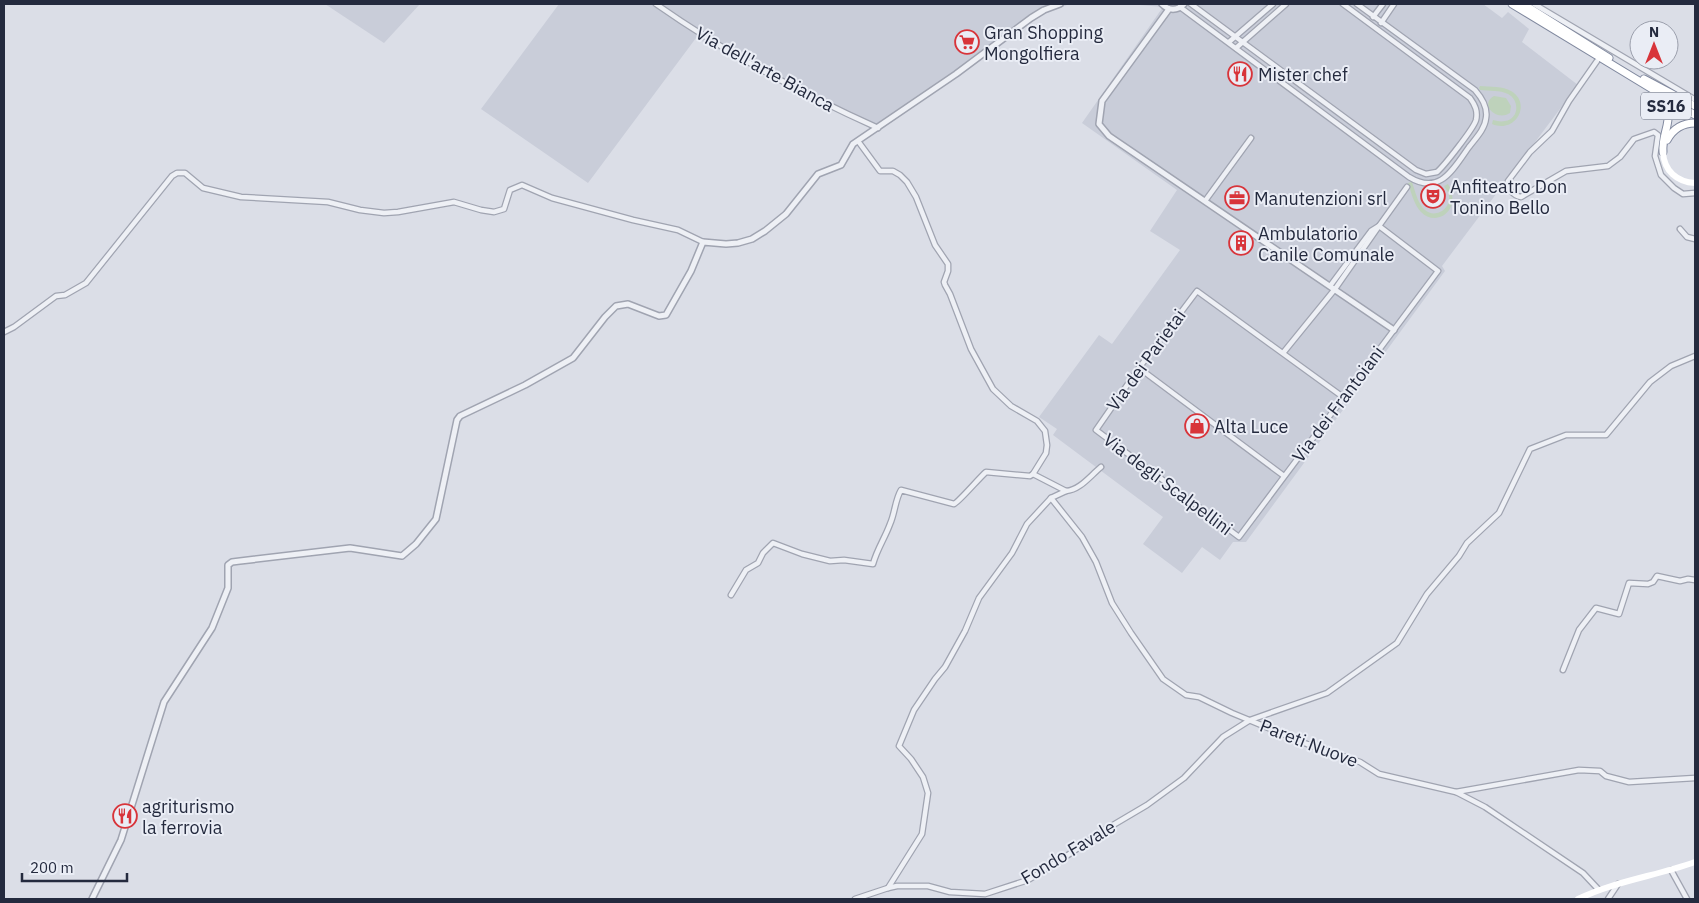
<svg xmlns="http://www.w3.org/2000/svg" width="1699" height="903" font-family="'IBM Plex Sans',sans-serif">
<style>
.built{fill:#c9cdd9}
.green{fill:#bed2bb}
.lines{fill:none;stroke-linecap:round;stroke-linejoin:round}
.minor-casing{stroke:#a0a4b1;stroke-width:7}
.tertiary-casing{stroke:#a0a4b1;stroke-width:8}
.trunk-casing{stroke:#81899f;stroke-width:9}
.minor{stroke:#eef0f5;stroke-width:4.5}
.tertiary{stroke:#eef0f5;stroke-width:5}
.secondary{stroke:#fff;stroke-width:6}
.trunk{stroke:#fff;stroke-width:7}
.labels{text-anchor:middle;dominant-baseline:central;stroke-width:4;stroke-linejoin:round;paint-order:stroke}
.shield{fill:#eaedf5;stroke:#5f6475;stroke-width:1}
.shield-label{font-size:16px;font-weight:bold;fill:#242a3e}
.poi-label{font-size:18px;fill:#242a3e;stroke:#eaedf5;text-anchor:start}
.street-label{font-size:18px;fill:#242a3e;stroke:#eaedf5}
</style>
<rect width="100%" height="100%" fill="#dbdee7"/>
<g class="built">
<path d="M325,4h95l-36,39z"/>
<path d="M559,4h511l-29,10 -163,118 -182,-94 -108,145 -107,-74z"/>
<path d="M1128,4h355l19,14 6,-6 21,17 -7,13 56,43 -136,181 3,5 -199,271h-13l-13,18 -18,-13 -20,26 -39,-29 20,-27 -110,-82 4,-6 -18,-12 60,-82 13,9 68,-94 -30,-19 27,-41 -95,-67 81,-116z"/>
</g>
<g class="green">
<path d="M1480,86c10,1 23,0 31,5 21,12 5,43 -19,33l1,-4c4,1 8,2 12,1 14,-2 15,-21 3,-27 -8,-4 -19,-3 -28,-4l-1,-2z"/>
<path d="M1494,96l12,2 5,8 -1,7c-14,9 -31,-9 -16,-17z"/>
<path d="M1412,182c3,9 6,22 13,28 10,9 26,-1 24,-14 0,-3 -3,-7 -5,-10l4,-2c15,26 -12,44 -27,28 -7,-7 -10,-20 -13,-29z"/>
</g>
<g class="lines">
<g class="minor-casing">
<g id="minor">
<path d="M656,4c70,49 144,89 222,124"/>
<path d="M1191,4l225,166 10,4 11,-2c7,-6 37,-44 39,-52 2,-9 -1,-15 -6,-22l-127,-94"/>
<path d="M1534,4l160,95"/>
<path d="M1180,7l229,170c31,19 44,-8 60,-30 7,-9 16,-18 17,-29 2,-11 -4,-20 -11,-28l-118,-86"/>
<path d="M1373,17l10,-13"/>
<path d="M1381,23l13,-19"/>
<path d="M1229,42l44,-38"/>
<path d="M1236,48l50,-44"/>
<path d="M1597,61l-28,40 -17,30 -22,21 -22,29c-2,7 6,15 13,16l45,-26 42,-5 12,-9 14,-18 20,-7 4,3 -3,21 6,19 13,13 9,6 12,-1"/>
<path d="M858,141l22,30h13l7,4 7,7 9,15 19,48 13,19v7l-4,11 1,3 5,9 21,55 22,40 18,17 26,15 8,10 2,14 -1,8 -13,21 33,17 -15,7 31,39 14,25 16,41 19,30 32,46 23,16 13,2 33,16 75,31 53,18 19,12 77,18 123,-22 21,1 6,5 23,6 66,-4"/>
<path d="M1205,201l46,-63"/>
<path d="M1680,229l7,8 8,2"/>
<path d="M1330,286l41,-55 8,-5 28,-39"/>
<path d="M4,332l10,-5 42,-31 9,-1 21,-12 86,-107 5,-3h8l18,15 38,9 87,5 32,8 24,3 14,-1 56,-10 27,8 13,2 10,-3 6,-19 12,-5 30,13 81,22 45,10 25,12"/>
<path d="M1283,353l52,-64 44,-63 59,45 -199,266 -143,-107 43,-62 58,-77 146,106"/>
<path d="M1139,368l145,108"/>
<path d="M1066,491c14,-1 24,-15 35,-24"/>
<path d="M731,595l15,-25 12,-7 5,-10 10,-10 29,11 28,7 14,-1 29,4c4,-15 12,-26 17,-40 5,-11 5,-24 11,-34l53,14c5,-2 25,-26 32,-32l44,4 3,-2"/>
<path d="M1563,670l16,-40 17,-22 23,6 10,-31 19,1 5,-2 4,-6 23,5 8,-2 7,1"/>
<path d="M1456,792l29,15 98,66 15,16"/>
<path d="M1671,870l16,29"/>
<path d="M888,888l34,-54 6,-41 -5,-16 -12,-18 -12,-13 15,-36 21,-31 10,-12 20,-36 14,-33 33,-45 15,-29 24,-26"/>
<path d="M855,899l33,-11 9,-2h31l22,6 35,2 43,-14 37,-23 38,-26 44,-26 37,-27 39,-41 27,-17 77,-27 70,-50 30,-49 32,-38 8,-13 32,-30 31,-64 36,-14h40l44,-53 21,-16 24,-10"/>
<path d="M1608,899l10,-15"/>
</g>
</g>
<g class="tertiary-casing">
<g id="tertiary">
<path d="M1162,4c7,7 15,7 22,0"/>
<path d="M1169,9l-67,92 -3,23 10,12 285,194"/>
<path d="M92,899l29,-59 43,-138 48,-74 16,-40v-23l4,-3 8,-1 110,-13 52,8 14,-12 20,-25 21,-99 3,-4 65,-31 48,-27 32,-41 11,-11 12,-2 31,12 7,-1 25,-44 12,-29 23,2 12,-1 14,-4 13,-8 21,-17 32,-40 23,-9 12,-21 103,-70 75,-56 13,-8 16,-6"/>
</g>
</g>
<g class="trunk-casing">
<g id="trunk">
<path d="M1512,4l183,111"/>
<path d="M1523,4l86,54"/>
<path d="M1644,79l51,27"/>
<path d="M1656,94c24,21 5,35 7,58"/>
<path d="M1667,140c6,-11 15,-17 28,-17"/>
</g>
</g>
<use href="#minor" class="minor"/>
<use href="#tertiary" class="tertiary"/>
<g class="secondary">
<path d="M1663,152c1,19 14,30 32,31"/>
<path d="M1578,899c37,-18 78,-23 117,-37"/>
</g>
<use href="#trunk" class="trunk"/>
</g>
<defs>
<g id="supermarket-ring" transform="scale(1.25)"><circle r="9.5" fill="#eaedf5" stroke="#d8343a" stroke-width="1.5"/><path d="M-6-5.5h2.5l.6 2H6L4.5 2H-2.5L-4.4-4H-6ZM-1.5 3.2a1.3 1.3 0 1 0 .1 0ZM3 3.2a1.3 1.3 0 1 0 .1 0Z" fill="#d8343a"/></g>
<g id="restaurant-ring" transform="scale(1.25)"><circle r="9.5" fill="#eaedf5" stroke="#d8343a" stroke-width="1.5"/><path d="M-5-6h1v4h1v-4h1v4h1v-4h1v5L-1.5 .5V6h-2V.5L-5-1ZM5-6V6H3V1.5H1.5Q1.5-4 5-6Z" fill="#d8343a"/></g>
<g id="theatre-ring" transform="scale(1.25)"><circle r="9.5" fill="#eaedf5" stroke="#d8343a" stroke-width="1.5"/><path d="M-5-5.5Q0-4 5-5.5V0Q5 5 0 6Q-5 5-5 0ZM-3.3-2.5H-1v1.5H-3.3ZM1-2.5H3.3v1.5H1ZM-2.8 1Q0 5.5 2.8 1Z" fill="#d8343a"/></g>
<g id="office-ring" transform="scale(1.25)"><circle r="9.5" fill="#eaedf5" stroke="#d8343a" stroke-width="1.5"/><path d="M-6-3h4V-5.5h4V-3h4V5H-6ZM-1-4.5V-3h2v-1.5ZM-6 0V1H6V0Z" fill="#d8343a"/></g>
<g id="building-ring" transform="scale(1.25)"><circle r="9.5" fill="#eaedf5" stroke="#d8343a" stroke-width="1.5"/><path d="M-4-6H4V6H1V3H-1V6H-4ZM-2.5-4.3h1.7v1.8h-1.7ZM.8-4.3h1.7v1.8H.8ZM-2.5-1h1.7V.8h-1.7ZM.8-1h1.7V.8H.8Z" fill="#d8343a"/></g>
<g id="shop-ring" transform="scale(1.25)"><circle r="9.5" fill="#eaedf5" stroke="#d8343a" stroke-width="1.5"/><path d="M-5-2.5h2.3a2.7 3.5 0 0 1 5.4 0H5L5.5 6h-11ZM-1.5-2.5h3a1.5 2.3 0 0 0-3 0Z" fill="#d8343a"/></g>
</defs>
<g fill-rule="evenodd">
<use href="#supermarket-ring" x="967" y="42"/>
<use href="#restaurant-ring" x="1240" y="74"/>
<use href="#theatre-ring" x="1433" y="196"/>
<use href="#office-ring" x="1237" y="198"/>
<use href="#building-ring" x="1241" y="243"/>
<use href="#shop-ring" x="1197" y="426"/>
<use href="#restaurant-ring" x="125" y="816"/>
</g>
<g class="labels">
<rect class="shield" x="1641" y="92.5" width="50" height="27" rx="4"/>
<g class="shield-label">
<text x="1666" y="106">SS16</text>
</g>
<g class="poi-label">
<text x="984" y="32">Gran Shopping<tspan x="984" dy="21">Mongolfiera</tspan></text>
<text x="1258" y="74">Mister chef</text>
<text x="1450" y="186">Anfiteatro Don<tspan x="1450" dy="21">Tonino Bello</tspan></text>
<text x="1254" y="198">Manutenzioni srl</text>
<text x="1258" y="233">Ambulatorio<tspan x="1258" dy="21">Canile Comunale</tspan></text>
<text x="1214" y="426">Alta Luce</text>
<text x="142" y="806">agriturismo<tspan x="142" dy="21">la ferrovia</tspan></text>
</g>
<g class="street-label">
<text transform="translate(765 69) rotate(29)">Via dell'arte Bianca</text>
<text transform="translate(1146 360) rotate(-54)">Via dei Parietai</text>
<text transform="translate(1338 404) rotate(-53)">Via dei Frantoiani</text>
<text transform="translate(1168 484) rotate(37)">Via degli Scalpellini</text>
<text transform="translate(1309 743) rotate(21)">Pareti Nuove</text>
<text transform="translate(1068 852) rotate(-31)">Fondo Favale</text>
</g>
</g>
<rect width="1699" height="903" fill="none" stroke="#242a3e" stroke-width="10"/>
<g transform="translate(1654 45)"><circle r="24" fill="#eaedf5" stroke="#9b9fac"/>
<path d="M0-4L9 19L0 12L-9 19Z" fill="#d8343a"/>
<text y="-8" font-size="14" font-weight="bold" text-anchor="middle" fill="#242a3e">N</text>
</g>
<path d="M22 873v8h105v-8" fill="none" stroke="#242a3e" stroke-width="2.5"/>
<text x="30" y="873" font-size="15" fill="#242a3e" stroke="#eaedf5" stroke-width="4" paint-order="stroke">200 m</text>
</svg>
